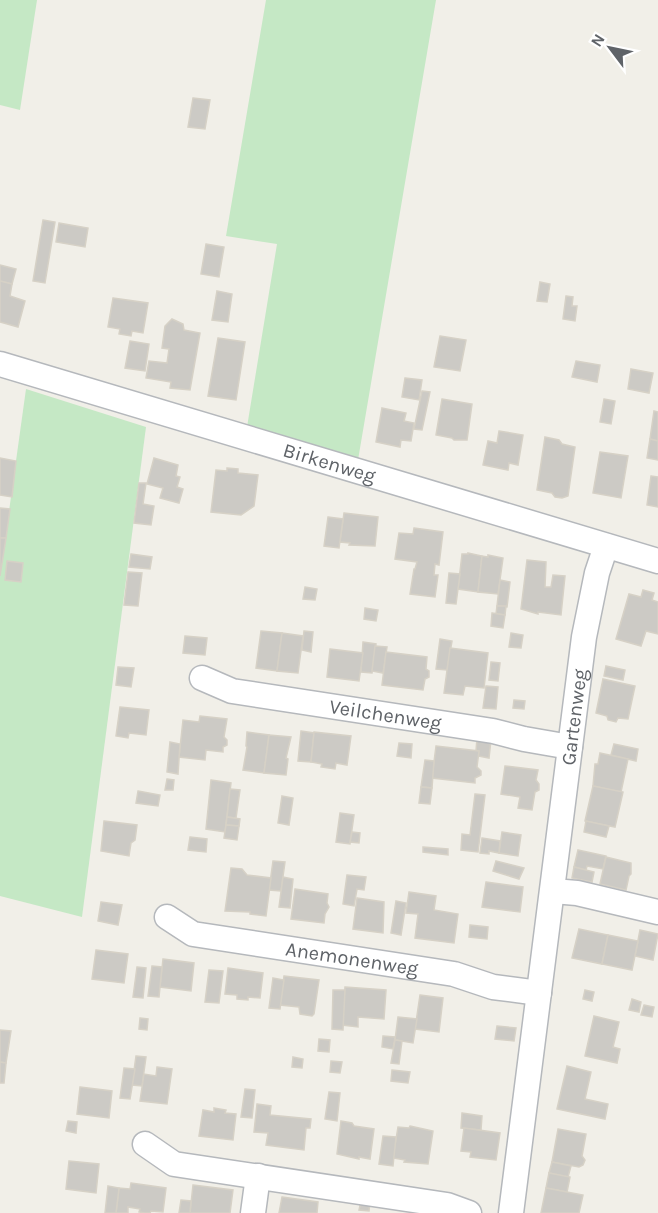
<svg xmlns="http://www.w3.org/2000/svg" width="658" height="1213" font-family="Karla,sans-serif">
<style>
.green{fill:#c5e8c5}
.building{fill:#cccac5;stroke:#d6d1c6;stroke-width:1.5}
.lines{fill:none;stroke-linecap:round;stroke-linejoin:round}
.minor-casing{stroke:#b5b8bc;stroke-width:27}
.minor{stroke:#fff;stroke-width:24}
.labels{text-anchor:middle;dominant-baseline:central;stroke-width:5;stroke-linejoin:round;paint-order:stroke}
.street-label{font-size:20px;fill:#5f6368;stroke:#fff}
</style>
<rect width="100%" height="100%" fill="#f1efe8"/>
<g class="green">
<path d="M0,0h37l-17,110 -20,-5z"/>
<path d="M266,0h170l-78,460 -111,-33 30,-183 -51,-8z"/>
<path d="M26,389l120,38 -64,490 -82,-21v-320z"/>
</g>
<g class="building">
<path d="M193,98l17,2 -5,29 -17,-2z"/>
<path d="M43,220l12,2 -10,61 -12,-2z"/>
<path d="M59,223l29,5 -3,19 -29,-5z"/>
<path d="M206,244l18,3 -5,30 -18,-3z"/>
<path d="M0,265l16,4 -4,15 -12,-3z"/>
<path d="M0,281l12,3 -2,12 15,5 -7,26 -18,-5z"/>
<path d="M540,282l10,2 -3,18 -10,-1z"/>
<path d="M217,291l15,3 -4,28 -16,-2z"/>
<path d="M566,296l7,1 -1,9h5l-2,15 -12,-2z"/>
<path d="M113,298l35,5 -5,30 -11,-2 -1,5 -12,-2 1,-5 -12,-2z"/>
<path d="M172,319l11,5 1,6 16,3 -10,57 -20,-2 1,-6 -25,-4 3,-17 18,2 2,-14 -7,-1 3,-22z"/>
<path d="M440,336l26,4 -6,31 -26,-4z"/>
<path d="M218,338l27,4 -9,58 -28,-4z"/>
<path d="M130,341l19,3 -4,27 -20,-3z"/>
<path d="M576,361l24,4 -3,17 -25,-5z"/>
<path d="M631,369l22,4 -4,20 -21,-4z"/>
<path d="M405,378l17,2 -3,20 -17,-3z"/>
<path d="M422,391l8,1 -8,38 -8,-1z"/>
<path d="M442,399l30,5 -5,36h-13l-2,-2 -16,-3z"/>
<path d="M604,399l11,2 -4,23 -11,-2z"/>
<path d="M382,408l24,5 -2,8 10,2 -3,18 -10,-1 -1,7 -24,-5z"/>
<path d="M654,411l4,1v29l-8,-2z"/>
<path d="M499,431l24,4 -5,30 -9,-2 -1,7 -25,-5 5,-24 9,2z"/>
<path d="M545,437l14,3 3,4 13,3 -7,49 -6,2 -7,-1 -3,-4 -15,-3z"/>
<path d="M650,439l8,2v19l-11,-2z"/>
<path d="M600,452l28,4 -7,42 -28,-5z"/>
<path d="M0,458l16,3 -4,36 -12,-2z"/>
<path d="M154,458l24,7 -2,11 4,1 -3,10 6,2 -4,14 -19,-5 3,-10 -16,-4z"/>
<path d="M227,468l11,1v4l20,2 -4,31 -13,9 -30,-3 5,-42 11,1z"/>
<path d="M651,476l7,1v30l-11,-2z"/>
<path d="M139,483h7l-3,21 11,2 -3,19 -17,-2z"/>
<path d="M0,508l10,1 -4,29h-6z"/>
<path d="M344,513l34,4 -3,29 -26,-1 1,-2 -10,-1z"/>
<path d="M328,517l15,2 -4,29 -15,-2z"/>
<path d="M414,528l29,4 -4,33 -4,-1 -1,11h4l-3,22 -25,-3 4,-25h1l2,-7 -22,-3 4,-26 14,1z"/>
<path d="M0,538h6l-6,38z"/>
<path d="M468,553l14,3 -4,36 -20,-3 4,-35h6z"/>
<path d="M131,554l21,3 -2,12 -21,-2z"/>
<path d="M488,555l15,3 -5,36 -20,-2 4,-36 6,1z"/>
<path d="M527,560l19,2 -1,25h6l2,-12 12,1 -4,39 -23,-3v2l-17,-5z"/>
<path d="M7,561l16,2 -2,19 -16,-2z"/>
<path d="M128,572l14,1 -4,33 -14,-1z"/>
<path d="M449,573l11,1 -4,30 -10,-1z"/>
<path d="M500,580l10,2 -3,25 -10,-1z"/>
<path d="M305,587l12,2 -2,11 -12,-1z"/>
<path d="M643,590l11,3 -2,7 6,2v32l-12,-3 -5,15 -25,-7 13,-45 12,3z"/>
<path d="M497,606h9l-1,9 -9,-1z"/>
<path d="M365,608l13,2 -2,11 -12,-2z"/>
<path d="M492,613l13,2 -2,13 -12,-2z"/>
<path d="M261,631l21,2 -5,38 -21,-3z"/>
<path d="M304,631l9,1 -2,20 -9,-2z"/>
<path d="M282,633l21,3 -5,37 -21,-2z"/>
<path d="M511,633l12,2 -2,13 -12,-1z"/>
<path d="M185,636l22,2 -2,17 -22,-2z"/>
<path d="M440,639l12,2 -5,29 -11,-1z"/>
<path d="M363,642l13,2 -4,29 -11,-1z"/>
<path d="M375,646l12,1 -4,26 -11,-2z"/>
<path d="M450,648l38,5 -4,35 -19,-2 -2,9 -19,-2z"/>
<path d="M330,649l33,4 -4,28 -32,-4z"/>
<path d="M386,652l41,5 -1,12 3,2v6l-4,2 -2,11 -41,-5z"/>
<path d="M491,662l9,1 -2,18 -9,-1z"/>
<path d="M606,666l19,4 -2,10 -19,-4z"/>
<path d="M118,667l16,1 -3,19 -15,-2z"/>
<path d="M603,679l32,7 -7,33 -10,-1 -2,4 -8,-2 -1,-4 -11,-3z"/>
<path d="M486,686l12,1 -2,22 -13,-1z"/>
<path d="M514,700l11,1 -1,8 -11,-1z"/>
<path d="M120,707l29,3 -3,25 -17,-2 -1,5 -12,-2z"/>
<path d="M200,716l27,3 -3,18 3,3v5l-4,2v5l-17,-2 -1,10 -26,-3 4,-37 16,2z"/>
<path d="M301,731l13,2 -3,29 -13,-1z"/>
<path d="M247,732l22,3 -5,38 -21,-3 4,-23 -1,-1z"/>
<path d="M314,732l37,4 -4,29 -11,-2 -1,6 -14,-2 1,-3 -11,-2z"/>
<path d="M269,735l22,2 -5,21 2,1 -2,16 -22,-2z"/>
<path d="M477,738l14,2 -2,18 -11,-2 1,-5h-3z"/>
<path d="M170,742l10,2 -2,30 -11,-2z"/>
<path d="M399,743l13,1 -1,14 -14,-2z"/>
<path d="M614,744l24,5 -2,12 -25,-6z"/>
<path d="M436,746l43,5 -2,16 4,4v4l-6,3v5l-43,-5z"/>
<path d="M600,753l28,6 -7,33 -28,-6 2,-22h3z"/>
<path d="M425,760l9,1 -2,27 -11,-1z"/>
<path d="M505,766l33,4 -2,10 3,4v6l-4,2 -3,18 -14,-2 2,-11 -19,-3z"/>
<path d="M167,779l7,1 -1,10h-8z"/>
<path d="M211,780l20,3 -6,49 -19,-3z"/>
<path d="M593,786l30,6 -8,35 -30,-6z"/>
<path d="M421,787l11,1 -2,16 -11,-1z"/>
<path d="M230,789l10,1 -4,28 -9,-1z"/>
<path d="M138,791l22,4 -2,11 -22,-3z"/>
<path d="M475,794l10,1 -7,57 -17,-2 1,-16 8,1z"/>
<path d="M282,796l11,2 -4,27 -11,-2z"/>
<path d="M340,813l14,2 -4,29 -14,-2z"/>
<path d="M227,817l13,2 -1,7 -13,-1z"/>
<path d="M104,821l33,4 -2,15 -4,3 -2,13 -28,-5z"/>
<path d="M586,821l23,5 -3,11 -22,-5z"/>
<path d="M226,825l13,1 -2,14 -13,-2z"/>
<path d="M352,832l8,1 -1,10 -9,-1z"/>
<path d="M502,832l19,3 -3,21 -19,-3z"/>
<path d="M190,837l17,2 -1,13 -18,-2z"/>
<path d="M482,838l18,3 -1,12 -10,-2v3l-9,-1z"/>
<path d="M423,847l25,2v6l-25,-3z"/>
<path d="M578,850l28,6 -3,13 -16,-3 -1,4 -12,-3z"/>
<path d="M606,857l25,6v11l-2,2 -3,14 -26,-6z"/>
<path d="M273,861l12,1 -4,29 -12,-1z"/>
<path d="M496,861l28,7 -5,11 -26,-8z"/>
<path d="M574,867l20,5 -2,10 -20,-4z"/>
<path d="M231,868l11,1 5,6 24,3 -5,38 -16,-2v-2l-25,-1z"/>
<path d="M347,875l19,2 -2,13 -7,-1 -3,17 -11,-2z"/>
<path d="M283,877l10,2 -3,29 -11,-1z"/>
<path d="M486,882l37,5 -3,25 -38,-5z"/>
<path d="M295,889l33,5 -1,9 2,4 -4,7 -1,9 -33,-4z"/>
<path d="M409,892l27,4 -2,14 24,4 -4,29 -39,-5 3,-24 -12,-1z"/>
<path d="M357,898l27,4 -1,31 -30,-4z"/>
<path d="M396,901l10,2 -5,32 -10,-2z"/>
<path d="M101,902l21,3 -4,20 -20,-4z"/>
<path d="M470,925l18,2 -1,12 -18,-2z"/>
<path d="M579,929l29,6 -6,29 -30,-6z"/>
<path d="M640,930l18,4 -5,26 -18,-4z"/>
<path d="M608,935l30,6 -6,29 -30,-6z"/>
<path d="M96,950l32,4 -4,29 -32,-4z"/>
<path d="M163,959l31,4 -3,28 -31,-4z"/>
<path d="M152,966l10,1 -3,30 -11,-1z"/>
<path d="M137,967l9,1 -3,30 -10,-1z"/>
<path d="M228,968l35,5 -3,25 -12,-1v3l-11,-1v-4l-12,-1z"/>
<path d="M209,970l14,1 -4,32 -14,-1z"/>
<path d="M284,976l35,4 -5,34 -2,2 -12,-2 -1,-7 -19,-2z"/>
<path d="M273,978l11,2 -4,29 -11,-1z"/>
<path d="M345,987l41,3 -2,29 -26,-2v10l-16,-2z"/>
<path d="M333,990h12l-2,40 -11,-1z"/>
<path d="M585,990l9,2 -2,9 -9,-2z"/>
<path d="M420,995l23,3 -4,34 -24,-3z"/>
<path d="M632,999l9,3 -2,10 -10,-2z"/>
<path d="M644,1005l10,2 -2,10 -11,-2z"/>
<path d="M594,1016l25,6 -6,25 7,2 -3,14 -32,-7z"/>
<path d="M398,1017l19,2 -4,24 -18,-3z"/>
<path d="M140,1018l8,1 -1,11 -8,-1z"/>
<path d="M497,1026l19,2 -2,13 -19,-2z"/>
<path d="M0,1030l11,1 -5,32 -6,-1z"/>
<path d="M383,1036l12,1 -2,12 -11,-2z"/>
<path d="M319,1039l11,1 -1,12 -11,-1z"/>
<path d="M395,1040l7,1 -3,23 -8,-1z"/>
<path d="M136,1056l10,1 -4,29 -10,-1z"/>
<path d="M293,1057l10,2 -1,9 -10,-1z"/>
<path d="M331,1061l11,1 -2,11 -10,-1z"/>
<path d="M0,1062l6,1 -2,20h-4z"/>
<path d="M567,1066l24,6 -6,27 23,5 -3,15 -48,-10z"/>
<path d="M157,1067l15,2 -5,35 -27,-3 4,-27 12,2z"/>
<path d="M124,1068l11,1 -5,30 -10,-1z"/>
<path d="M392,1070l18,2 -2,11 -17,-2z"/>
<path d="M80,1087l32,4 -3,27 -32,-4z"/>
<path d="M245,1089l10,1 -3,28 -11,-1z"/>
<path d="M329,1092l11,1 -3,28 -12,-2z"/>
<path d="M257,1104l14,2 -1,9 41,4 -1,9h-4l-2,22 -38,-5 2,-12 -14,-1z"/>
<path d="M214,1108l12,2 -1,3 11,1 -3,26 -34,-4 4,-26 11,2z"/>
<path d="M462,1113l20,3 -1,14 -20,-2z"/>
<path d="M68,1121l9,1 -1,11 -10,-2z"/>
<path d="M341,1121l11,2 2,3 20,3 -4,30 -11,-2v2l-22,-5z"/>
<path d="M410,1126l23,5 -5,33 -24,-2 1,-2 -12,-2 5,-31 11,1z"/>
<path d="M464,1128l36,5 -4,27 -26,-3 1,-5 -10,-1z"/>
<path d="M558,1129l28,5 -4,22 3,4 -2,5 -4,2 -27,-5z"/>
<path d="M383,1136l13,1 -3,29 -14,-2z"/>
<path d="M69,1161l30,3 -3,29 -30,-4z"/>
<path d="M552,1162l19,4 -3,11 -19,-4z"/>
<path d="M549,1173l21,4 -3,15 -21,-4z"/>
<path d="M131,1183l35,5 -3,24 -12,-1 -1,2h-5l-6,-1 1,-3 -12,-2v6h-12l3,-25 11,1z"/>
<path d="M193,1185l40,5 -3,23h-40z"/>
<path d="M108,1186l11,2 -3,25h-11z"/>
<path d="M546,1188l37,7 -4,18h-38z"/>
<path d="M282,1197l36,5 -1,11h-38z"/>
<path d="M181,1200l10,1 -1,12h-11z"/>
<path d="M361,1201l9,1 -1,9 -10,-1z"/>
</g>
<g class="lines">
<g class="minor-casing">
<g id="minor">
<path id="s1" d="M0,364l658,197"/>
<path id="s2" d="M202,678l30,13 261,40 31,8 46,8"/>
<path d="M553,891l24,2 81,19"/>
<path id="s3" d="M167,917l26,17 261,40 39,13 46,6"/>
<path d="M145,1144l29,20 273,41 22,8"/>
<path d="M253,1213l5,-37"/>
<path id="s4" d="M511,1213l73,-576 13,-64 9,-27"/>
</g>
</g>
<use href="#minor" class="minor"/>
</g>
<g class="labels">
<g class="street-label">
<text stroke="none"><textPath href="#s1" startOffset="344">Birkenweg</textPath></text>
<text stroke="none"><textPath href="#s2" startOffset="188">Veilchenweg</textPath></text>
<text stroke="none"><textPath href="#s4" startOffset="500">Gartenweg</textPath></text>
<text stroke="none"><textPath href="#s3" startOffset="192">Anemonenweg</textPath></text>
</g>
</g>
<g transform="translate(610 48) rotate(302)" stroke="#ffffff" stroke-width="4.5" paint-order="stroke">
<path d="M0-4.5L10 22L0 15L-10 22Z" fill="#5f6368"/>
<text y="-9" font-size="16" font-weight="bold" text-anchor="middle" fill="#5f6368">N</text>
</g>
</svg>
